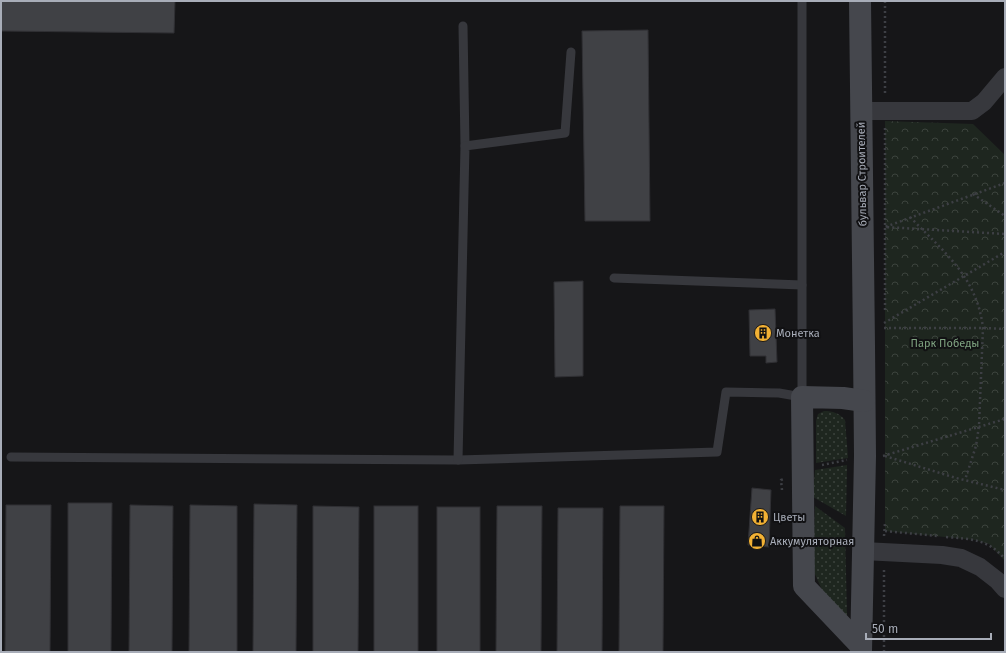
<svg xmlns="http://www.w3.org/2000/svg" width="1006" height="653" font-family="'Fira Sans',sans-serif">
<style>
.grass{fill:url(#grass-dots)}
.forest{fill:url(#forest-crowns)}
.building{fill:#404145;stroke:#303034}
.lines{fill:none;stroke-linecap:round;stroke-linejoin:round}
.path{stroke:#3d3f44;stroke-width:2.5;stroke-dasharray:2 3;stroke-linecap:butt}
.service{stroke:#37383d;stroke-width:9}
.minor{stroke:#37383d;stroke-width:18}
.secondary{stroke:#45474d;stroke-width:22}
.labels{text-anchor:middle;dominant-baseline:central;stroke-width:4;stroke-linejoin:round;paint-order:stroke}
.street-label{font-size:11px;fill:#a8adb8;stroke:#111113}
.poi-label{font-size:11px;fill:#a8adb8;stroke:#111113;text-anchor:start}
.park-label{font-size:11px;fill:#7fa381;stroke:#111113}
</style>
<defs>
<pattern id="grass-dots" width="8" height="8" patternUnits="userSpaceOnUse"><rect width="8" height="8" fill="#1e261f"/><path d="M2 2h.1M6 6h.1" fill="none" stroke="#3c433d" stroke-width="1.8" stroke-linecap="round"/></pattern>
<pattern id="forest-crowns" width="20" height="18" patternUnits="userSpaceOnUse"><rect width="20" height="18" fill="#1e261f"/><path d="M2 6a3 3 0 1 1 6 0M12 15a3 3 0 1 1 6 0" fill="none" stroke="#3c433d"/></pattern>
</defs>
<rect width="100%" height="100%" fill="#161618"/>
<g class="grass">
<path d="M824,411c9,0 15,2 21,9l3,38 -32,5v-42l2,-7z"/>
<path d="M847,465l-1,51 -33,-19 2,-27z"/>
<path d="M815,506l30,22 2,89 -24,-25 -10,-22z"/>
</g>
<path class="forest" d="M885,121l88,3 32,31v406l-16,-17 -14,-4 -90,-9z"/>
<g class="building">
<path d="M1,1h174l-1,32 -173,-2z"/>
<path d="M648,30l2,191h-65l-3,-190z"/>
<path d="M583,281v95l-28,1 -1,-95z"/>
<path d="M775,309l2,53 -11,1v-7h-16l-1,-46z"/>
<path d="M752,488l19,2 -2,57 -21,-2z"/>
<path d="M68,503h44l-1,149h-43z"/>
<path d="M254,504l43,1 -1,147h-43z"/>
<path d="M6,505h45l-1,147h-45z"/>
<path d="M130,505l43,1 -1,146h-43z"/>
<path d="M190,505l47,1v146h-48z"/>
<path d="M313,506l46,1 -1,145h-45z"/>
<rect x="374" y="506" width="44" height="146"/>
<path d="M497,506h45l-1,146h-45z"/>
<path d="M620,506h44l-1,146h-44z"/>
<rect x="437" y="507" width="43" height="145"/>
<path d="M558,508h45l-1,144h-45z"/>
</g>
<g class="lines">
<g class="path">
<path d="M885,1v93"/>
<path d="M1005,183l-120,44 120,7"/>
<path d="M973,194l32,22"/>
<path d="M910,217c34,35 67,60 73,111l-4,98 -3,20 -11,34"/>
<path d="M885,310v-183"/>
<path d="M884,323l121,-71"/>
<path d="M884,328h99l22,1"/>
<path d="M883,456l122,-37"/>
<path d="M885,456l71,22 49,12"/>
<path d="M822,465l25,-5"/>
<path d="M782,490l-1,-10 3,-1"/>
<path d="M885,531l52,5"/>
<path d="M884,536l1,-13"/>
<path d="M946,537c25,2 42,2 59,22"/>
<path d="M884,652v-83"/>
</g>
<g class="service">
<path d="M463,26l2,120"/>
<path d="M614,278l188,7"/>
<path d="M11,457l447,3 259,-8 9,-60 53,1 23,4v-396"/>
<path d="M458,460l7,-314 100,-13 6,-81"/>
</g>
<g class="minor">
<path d="M861,111h111l12,-9 21,-25"/>
<path d="M863,551l79,4 19,3 19,9 18,14 7,8"/>
</g>
<g class="secondary">
<path d="M860,1l4,345 1,110 -4,196"/>
<path d="M861,646l-57,-60 -2,-189 41,1 21,3"/>
</g>
</g>
<defs>
<g id="building-disc" transform="scale(0.9)"><circle r="9.5" fill="#f2b134" stroke="#111113"/><path d="M-4-6H4V6H1V3H-1V6H-4ZM-2.5-4.3h1.7v1.8h-1.7ZM.8-4.3h1.7v1.8H.8ZM-2.5-1h1.7V.8h-1.7ZM.8-1h1.7V.8H.8Z" fill="#111"/></g>
<g id="shop-disc" transform="scale(0.9)"><circle r="9.5" fill="#f2b134" stroke="#111113"/><path d="M-5-2.5h2.3a2.7 3.5 0 0 1 5.4 0H5L5.5 6h-11ZM-1.5-2.5h3a1.5 2.3 0 0 0-3 0Z" fill="#111"/></g>
</defs>
<g fill-rule="evenodd">
<use href="#building-disc" x="763" y="333"/>
<use href="#building-disc" x="760" y="517"/>
<use href="#shop-disc" x="757" y="541"/>
</g>
<g class="labels">
<g class="street-label">
<text transform="translate(862 174) rotate(-91)">бульвар Строителей</text>
</g>
<g class="poi-label">
<text x="776" y="333">Монетка</text>
<text x="773" y="517">Цветы</text>
<text x="770" y="541">Аккумуляторная</text>
</g>
<g class="park-label">
<text x="945" y="343">Парк Победы</text>
</g>
</g>
<rect width="1006" height="653" fill="none" stroke="#a8adb8" stroke-width="4"/>
<path d="M866 633v6h125v-6" fill="none" stroke="#a8adb8" stroke-width="2"/>
<text x="872" y="633" font-size="12" fill="#a8adb8" stroke="#111113" stroke-width="3" paint-order="stroke">50 m</text>
</svg>
